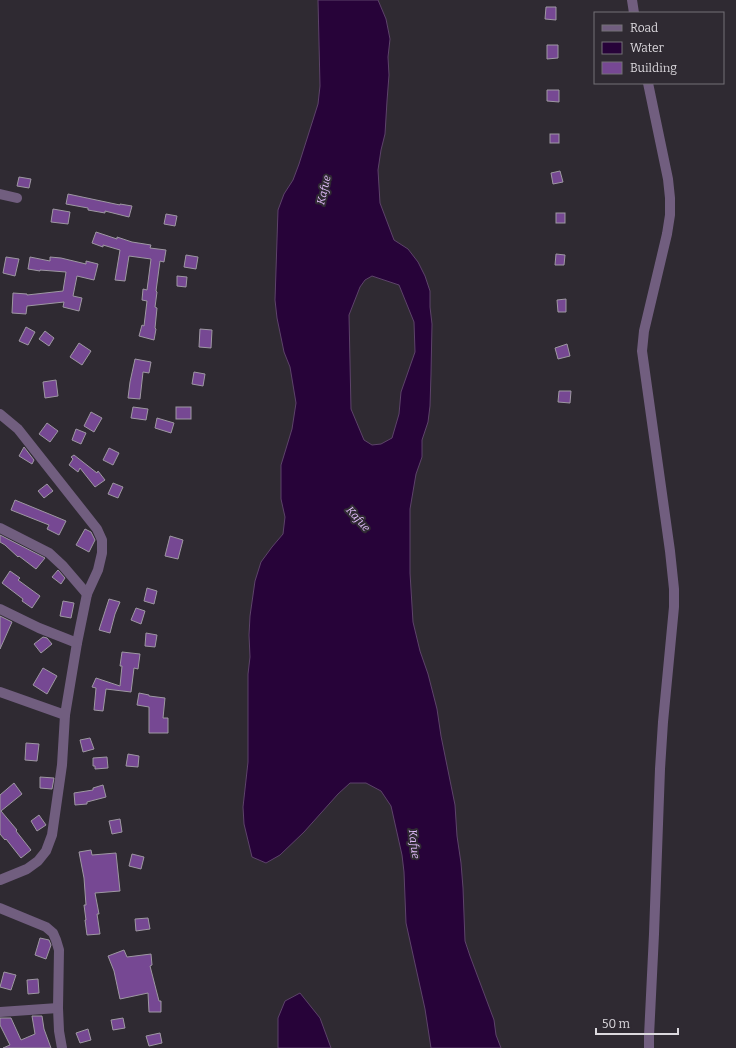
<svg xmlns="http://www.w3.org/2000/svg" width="736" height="1048" font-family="Bitter,serif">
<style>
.water{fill:#270339;stroke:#5d436a;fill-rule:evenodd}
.building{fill:#764893;stroke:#9e98a2}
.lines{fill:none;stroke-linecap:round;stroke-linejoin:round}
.minor{stroke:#715e7f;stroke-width:10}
.labels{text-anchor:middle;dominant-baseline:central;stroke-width:4;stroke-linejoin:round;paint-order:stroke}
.water-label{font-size:11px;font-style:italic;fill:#e3befc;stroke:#2f2a32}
</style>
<rect width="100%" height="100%" fill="#2f2a32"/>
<g class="water">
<path d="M318,0h60l8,19 4,20 -2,18 1,18 -2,26 -2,33 -4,16 -3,20 2,33 14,37 14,9 10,13 7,14 5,15v16l2,17 -1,50 -1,32 -2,16 -6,18v17l-6,17 -6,35v64l3,49 7,29 8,23 9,35 4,27 14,69 2,31 4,27 2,25 2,53 5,15 24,64 2,15 5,13h-70l-6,-39 -19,-86 -2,-51 -2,-17 -11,-49 -10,-15 -15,-8h-16l-12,11 -34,38 -24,23 -14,8 -14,-6 -8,-33 -1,-17 5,-45v-88l2,-17 -1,-22 1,-19 5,-35 6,-19 11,-15 11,-13 2,-17 -4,-18v-34l11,-36 4,-26 -6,-36 -6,-15 -7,-34 -2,-18 3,-90 6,-16 9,-14 6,-16 19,-60 2,-18zM372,276l27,9 15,37 1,30 -14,40 -2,22 -7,24 -11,6 -9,1 -8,-5 -13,-31 -2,-94 11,-28 5,-7z"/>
<path d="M300,993l20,25 11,30h-53v-30l7,-17z"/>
</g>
<g class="building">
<path d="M546,7h10v13l-11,-1z"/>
<path d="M547,45h11v13l-11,1z"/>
<path d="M547,90h12v12l-12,-1z"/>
<rect x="550" y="134" width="9" height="9"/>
<path d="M560,171l3,11 -10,2 -2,-11z"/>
<path d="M19,177l12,2 -2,9 -12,-2z"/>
<path d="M68,194l52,11v-1l12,2 -3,11 -24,-6v2l-17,-3v-2l-22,-4z"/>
<path d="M53,209l17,3 -2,12 -17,-2z"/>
<rect x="556" y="213" width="9" height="10"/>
<path d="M166,214l11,2 -2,10 -11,-2z"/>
<path d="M96,232l21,7v-2l15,5 19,3 -1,3 16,2 -2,12 -4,-1 -4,30 1,1 -2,15 2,1 -2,20 1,1 -2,11 -15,-4 3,-11 2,1 3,-25 -5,-1 1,-11 4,1 4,-31 -22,-3 -4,25 -10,-1 5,-30 -17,-5v2l-11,-4z"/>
<path d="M556,254l9,1 -1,10h-9z"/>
<path d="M186,255l12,2 -2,12 -12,-2z"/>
<path d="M6,257l13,2 -4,17 -12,-3z"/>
<path d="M30,257l20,4v-4l11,1 25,6v-3l12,3 -4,16 -17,-4 -4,20 9,2 -3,13 -16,-4 1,-5 -37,4 -1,8 -14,-1 1,-20 14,1v1l36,-4 3,-19 -26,-2v1l-12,-2z"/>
<path d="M177,276l10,1 -1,10 -9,-1z"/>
<path d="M566,299v13h-8l-1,-12z"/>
<path d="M26,327l9,5 -7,13 -9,-4z"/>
<path d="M200,329l12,1 -1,18 -12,-1z"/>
<path d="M45,331l9,7 -5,8 -10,-7z"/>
<path d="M79,343l12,8 -9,14 -12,-8z"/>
<path d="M567,344l3,12 -12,3 -3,-11z"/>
<path d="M135,359l16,3 -2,11 -6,-1 -3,27 -12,-1 2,-16z"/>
<path d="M194,372l11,2 -2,12 -11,-2z"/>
<path d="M56,380l2,16 -13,2 -2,-16z"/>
<path d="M559,391h12l-1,12 -12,-1z"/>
<path d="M133,407l15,2 -2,11 -15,-2z"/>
<rect x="176" y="407" width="15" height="12"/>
<path d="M91,412l11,6 -8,14 -10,-6z"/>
<path d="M157,418l17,5 -3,10 -16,-5z"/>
<path d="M47,423l11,8 -8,11 -11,-8z"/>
<path d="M76,429l10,4 -5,11 -9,-4z"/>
<path d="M24,447l10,13 -2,4 -13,-8z"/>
<path d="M109,448l10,5 -6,12 -10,-5z"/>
<path d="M74,455l23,18 1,-2 7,9 -10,7 -15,-19 -2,4 -9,-7 4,-6 -2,-2z"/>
<path d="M113,483l10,4 -5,11 -10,-4z"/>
<path d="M47,484l6,7 -9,7 -6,-7z"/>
<path d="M15,500l39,16 12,5 -7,14 -12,-6 2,-4 -38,-15z"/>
<path d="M85,529l6,3 4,8 -6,12 -13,-7z"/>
<path d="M0,535l45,23 -9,11 -17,-13 -1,1 -13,-12 -5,-3z"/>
<path d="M170,536l13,4 -5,19 -13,-3z"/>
<path d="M58,570l7,8 -4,6 -9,-7z"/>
<path d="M10,571l10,7 -2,2 22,16 -8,12 -10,-7 1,-2 -21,-16z"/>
<path d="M147,588l10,3 -3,13 -10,-3z"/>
<path d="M109,599l11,3 -5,12 -5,19 -11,-3z"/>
<path d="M63,601l11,2 -3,15 -11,-2z"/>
<path d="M136,608l9,3 -4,13 -10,-4z"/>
<path d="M0,616l12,6 -12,27z"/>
<path d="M146,633l11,2 -2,12 -10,-1z"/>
<path d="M43,637l4,1 5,6 -11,9 -7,-9z"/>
<path d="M122,652l18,2 -2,15 -4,-1 -3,24 -25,-3 -3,22 -9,-1 2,-22 -4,-1 4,-9 24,8 2,-20h-2z"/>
<path d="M43,668l14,8 -10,18 -14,-9z"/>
<path d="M139,693l10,2v1l16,2 -2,20h5v15h-19v-26l-12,-2z"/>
<path d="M90,738l4,11 -11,3 -3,-12z"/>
<path d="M26,743l13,1 -2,17 -12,-1z"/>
<path d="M128,754l11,2 -1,11 -12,-1z"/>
<path d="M107,757l1,11 -13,1v-3h-2v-8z"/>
<path d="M40,777l14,1 -2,11 -12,-1z"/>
<path d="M14,783l8,11 -21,17 16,19 -1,1 15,19 -10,8 -15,-19 -1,1 -5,-6v-39z"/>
<path d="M103,785l3,12 -19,5v2l-12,1 -1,-12 19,-3v-2z"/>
<path d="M39,815l7,10 -9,6 -6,-10z"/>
<path d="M120,819l2,13 -10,2 -3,-13z"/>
<path d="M91,850l1,5 24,-2 4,38 -25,2 4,21h-2l3,20 -13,1 -2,-15h1l-2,-15h2l-2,-27 -5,-26z"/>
<path d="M132,854l12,3 -3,12 -12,-3z"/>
<path d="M148,918l2,11 -14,2 -1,-12z"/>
<path d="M40,938l9,2 2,5 -5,14 -11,-4z"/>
<path d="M124,950l3,7 24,-3 1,11 -2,1 9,35h2v11h-12l-1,-19 -28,6 -6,-28 -6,-15z"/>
<path d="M4,972l12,3 -5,15 -11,-3z"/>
<path d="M38,979l1,14 -11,1 -1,-14z"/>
<path d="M32,1016h10l2,13 7,19h-48l7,-3 -10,-20v-7h11l10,22 14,-6z"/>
<path d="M123,1018l2,10 -12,2 -2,-10z"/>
<path d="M88,1029l3,11 -11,3 -4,-10z"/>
<path d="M160,1033l2,10 -13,3 -3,-10z"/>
</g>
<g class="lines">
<g class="minor">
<path d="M632,0l2,13"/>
<path d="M648,83l20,96 2,19v17l-3,19 -23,97 -2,20 28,200 4,38v18l-11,115 -3,47 -6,165 -5,102v12"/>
<path d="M0,194l17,4"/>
<path d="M0,414l18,15 79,100 5,11v13l-4,17 -11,24 -10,49 -12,72 -3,50 -10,70 -6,16 -8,10 -11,8 -27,11"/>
<path d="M0,528l49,25 14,13 24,28"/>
<path d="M0,609l39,19 38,15"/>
<path d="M0,692l65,23"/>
<path d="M0,908l46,19 7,6 3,7 3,10 -1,58 1,23 3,17"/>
<path d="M0,1012l58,-4"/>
</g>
</g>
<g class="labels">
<g class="water-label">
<text transform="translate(324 190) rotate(-77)">Kafue</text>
<text transform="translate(358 519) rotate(48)">Kafue</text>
<text transform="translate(414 844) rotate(83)">Kafue</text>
</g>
</g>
<rect x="594" y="12" width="130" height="72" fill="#2f2a32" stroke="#747077"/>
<rect x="602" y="25" width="20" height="6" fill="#715e7f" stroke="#747077"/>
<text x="630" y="32" font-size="12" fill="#dcd9de">Road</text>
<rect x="602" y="42" width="20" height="12" fill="#270339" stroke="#747077"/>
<text x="630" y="52" font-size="12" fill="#dcd9de">Water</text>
<rect x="602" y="62" width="20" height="12" fill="#764893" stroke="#747077"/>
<text x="630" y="72" font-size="12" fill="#dcd9de">Building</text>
<path d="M596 1028v6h82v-6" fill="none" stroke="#dcd9de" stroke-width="2"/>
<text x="602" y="1028" font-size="12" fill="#dcd9de" stroke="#2f2a32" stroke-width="3" paint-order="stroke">50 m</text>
</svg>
